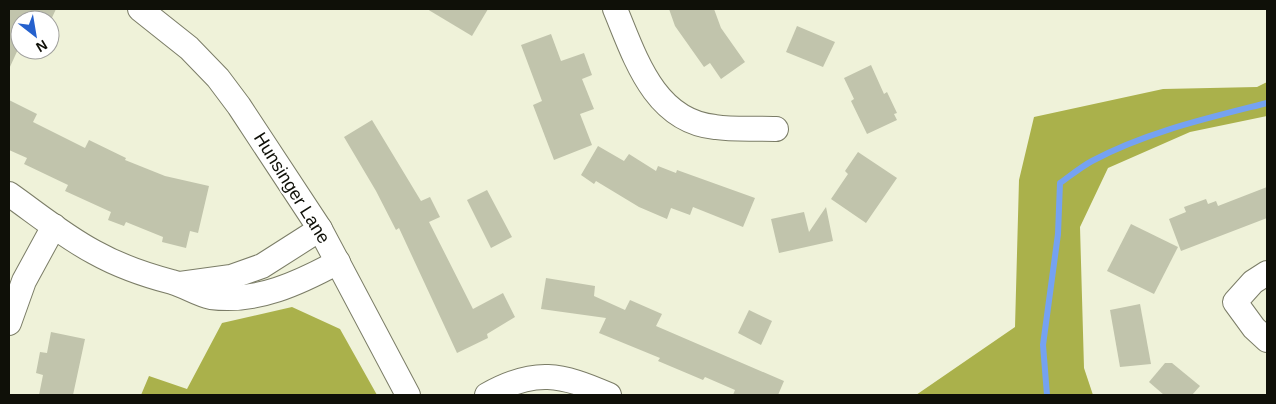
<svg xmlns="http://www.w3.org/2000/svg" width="1276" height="404" font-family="Arial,sans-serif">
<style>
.forest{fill:#aab14b}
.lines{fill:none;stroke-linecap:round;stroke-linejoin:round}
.stream{stroke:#75a2f2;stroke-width:6}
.building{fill:#c1c4ac}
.minor-casing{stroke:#7b7d67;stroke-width:26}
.minor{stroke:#fff;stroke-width:24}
.labels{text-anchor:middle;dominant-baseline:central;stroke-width:4;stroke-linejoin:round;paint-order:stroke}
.street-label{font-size:18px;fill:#0f1008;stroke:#fff}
</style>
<rect width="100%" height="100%" fill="#eff2d9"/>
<g class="forest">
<path d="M1267,82v34l-77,16 -82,36 -28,59 4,141 9,27h-177l99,-68 4,-147 15,-63 129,-28 94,-2z"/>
<path d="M292,307l48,22 37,66h-236l8,-19 38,13 35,-66z"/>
</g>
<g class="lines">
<path class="stream" d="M1047,395l-4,-50 15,-111 2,-51c10,-7 21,-16 32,-22 54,-29 116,-43 175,-58"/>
</g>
<g class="building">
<path d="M9,9h47l-6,13 -30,-2v25l-11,24z"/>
<path d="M427,9h61l-16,27z"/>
<path d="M669,9h45l7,19 24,34 -24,17 -11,-16 -6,4 -29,-41z"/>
<path d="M797,26l38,16 -12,25 -37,-15z"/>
<path d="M551,34l10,27 23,-8 8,22 -10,4 12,30 -14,5 12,31 -38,15 -21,-55 9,-4 -21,-56z"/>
<path d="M871,65l13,29 3,-2 10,21 -3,1 3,6 -30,14 -16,-33 3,-2 -10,-21z"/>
<path d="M9,100l28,14 -4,8 52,26 4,-8 37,18 -1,2 40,16 44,10 -11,47 -8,-2 -4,17 -24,-6 1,-5 -37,-15 -2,4 -16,-6 3,-8 -46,-21 3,-6 -44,-21 3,-6 -18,-8z"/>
<path d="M372,120l49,81 9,-4 10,20 -11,5 44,87 30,-16 12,24 -28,17 1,4 -31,15 -58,-125 -3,2 -20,-39 -32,-54z"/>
<path d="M598,146l26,15 5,-7 27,17 2,-5 18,7 1,-3 78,28 -12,29 -50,-20 -3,8 -19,-7 -4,11 -28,-12 -43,-26 -2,3 -13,-9z"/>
<path d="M858,152l39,26 -31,45 -35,-24 17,-25 -3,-3z"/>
<path d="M1267,187v31l-86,33 -12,-32 17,-7 -2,-5 22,-8 2,5 8,-3 2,5z"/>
<path d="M487,190l25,47 -21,11 -24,-48z"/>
<path d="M826,207l7,34 -54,12 -8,-34 33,-7 5,20z"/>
<path d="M1131,224l47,23 -24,47 -47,-23z"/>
<path d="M546,278l49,8 -1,10 31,14 5,-10 32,14 -6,12 128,55 -6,14h-45l2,-5 -30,-13 -2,3 -45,-19 2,-3 -61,-25 7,-15 -65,-9z"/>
<path d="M1140,304l11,60 -31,3 -10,-57z"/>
<path d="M749,310l23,11 -11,24 -23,-12z"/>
<path d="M51,332l34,7 -12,56h-34l4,-20 -7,-2 4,-21 7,1z"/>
<path d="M1165,363h7l28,23 -8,9h-28l-15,-13z"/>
</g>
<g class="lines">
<g class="minor-casing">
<g id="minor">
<path d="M140,9l49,39 29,30 21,28 81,123 88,166"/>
<path d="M615,9c20,48 39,112 100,118 20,3 41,1 61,2"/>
<path d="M9,194c27,19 55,42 85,58 25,14 51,23 78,30 14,4 25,12 39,15 46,6 88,-14 127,-35"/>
<path d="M1267,273l-14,9 -18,20 19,26 13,12"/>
<path d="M180,284l51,-7 31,-11 58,-37"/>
<path d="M9,323l15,-42 30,-55"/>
<path d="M487,395c48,-27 74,-21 122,0"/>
</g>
</g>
<use href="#minor" class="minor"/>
</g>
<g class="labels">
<g class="street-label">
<text transform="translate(292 188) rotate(58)">Hunsinger Lane</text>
</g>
</g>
<rect width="1276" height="404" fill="none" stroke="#0f1008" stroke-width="20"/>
<g transform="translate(35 35) rotate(149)"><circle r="24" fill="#ffffff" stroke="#9f9f9c"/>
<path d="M0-4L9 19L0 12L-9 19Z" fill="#2561cd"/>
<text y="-8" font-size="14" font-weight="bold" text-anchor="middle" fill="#0f1008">N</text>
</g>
</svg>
